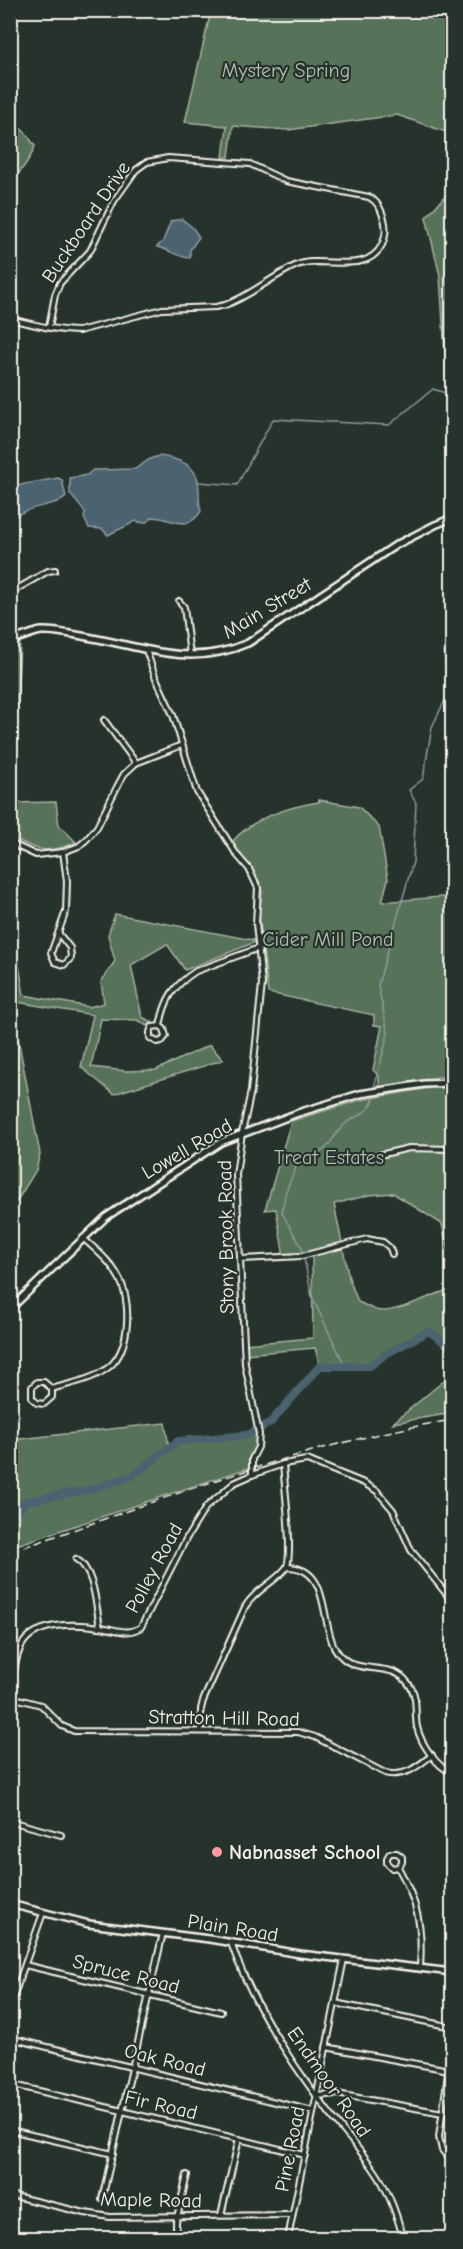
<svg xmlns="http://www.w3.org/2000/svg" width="463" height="2249" font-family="'Comic Neue',sans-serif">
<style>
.green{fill:#577258;stroke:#a6b2a0;stroke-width:1.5}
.water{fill:#4c6470;stroke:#8f9ca0;stroke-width:1.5}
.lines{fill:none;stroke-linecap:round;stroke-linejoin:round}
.stream{stroke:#8f9ca0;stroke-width:1.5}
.river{stroke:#4c6470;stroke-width:8}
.street-casing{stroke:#f4f1e8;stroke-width:8}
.secondary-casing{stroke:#f4f1e8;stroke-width:10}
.street{stroke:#26332d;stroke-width:4}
.secondary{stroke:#26332d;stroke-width:5}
.rail{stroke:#f4f1e8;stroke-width:1.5;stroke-dasharray:9 4.5;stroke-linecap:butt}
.poi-dot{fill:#ff9aa2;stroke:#26332d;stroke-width:2}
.labels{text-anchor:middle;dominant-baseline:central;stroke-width:4.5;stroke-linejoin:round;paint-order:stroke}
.park-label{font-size:20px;fill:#b5beae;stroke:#26332d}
.street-label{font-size:20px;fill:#f4f1e8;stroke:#26332d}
.poi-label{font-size:20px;font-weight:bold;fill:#f4f1e8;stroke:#26332d;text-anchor:start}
</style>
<rect width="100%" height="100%" fill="#26332d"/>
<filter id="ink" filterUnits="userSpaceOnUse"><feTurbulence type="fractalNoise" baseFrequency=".0167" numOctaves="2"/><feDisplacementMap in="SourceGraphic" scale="12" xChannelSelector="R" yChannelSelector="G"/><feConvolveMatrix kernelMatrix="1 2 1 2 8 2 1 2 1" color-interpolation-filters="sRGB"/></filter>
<g filter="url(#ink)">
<g class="green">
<path d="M211,11h241v144l-6,-23 -49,-17 -109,15 -55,-4 -4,31h-6l4,-31 -42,-4z"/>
<path d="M11,121l14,11 10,14c-4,15 -17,26 -24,39z"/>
<path d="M452,184v219l-4,-2 -8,-125 -14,-59 23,-25z"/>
<path d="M20,643l-8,160 44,-1 3,23 17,17c-28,13 -39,9 -65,-5l-1,-191z"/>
<path d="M319,800l40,7 20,20 9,52 -6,23 70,-6v181h-14l-59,12v-13l-6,-6 9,-44 -8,-1v-10l-106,-22 -9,-80 3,-21 -3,-11 -27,-39c21,-25 56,-35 87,-40z"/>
<path d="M115,914l138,26v3l-68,27 -18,-26 -36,21 11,52 10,5 -5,4 -10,-6 -36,-1 -10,48 35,4 30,-1 54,-25 13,15 -109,34 -33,-27 12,-52 -82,-14 29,153 -4,16 -24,39 -2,-1 1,-291 13,78 65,12 15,-4 -3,-21 14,-21 -7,-26z"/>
<path d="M441,1086l11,2v179l-10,-43 -49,-31 -24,2 -35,9 15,74 9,24c6,2 15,8 22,9 21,1 51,-17 72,-22v59l-23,-17 -45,24 -14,11h-50l-5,-18 -70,6 -1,-10 69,-6 -1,-84 -28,3 -8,-48 -11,1 26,-89 69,-21z"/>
<path d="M452,1374v39l-59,10z"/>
<path d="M165,1423l4,24 9,-6 81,-7 -8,33 -240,80v-107z"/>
</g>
<g class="water">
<path d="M182,219l11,9 6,9 -9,13v8c-13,-1 -20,-8 -33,-11l6,-6 8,-20z"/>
<path d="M159,456c16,2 36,8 39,25 2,11 0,20 3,30 -14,23 -30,6 -49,6 -6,7 -8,7 -16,4l-28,14 -6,-6 -13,-1 -5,-10 1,-6 -15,-18v-16l17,-3 6,-5 42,-1 15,-10z"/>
<path d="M58,478l4,2 4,17c-8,9 -36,8 -50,19h-5v-32l9,1z"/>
</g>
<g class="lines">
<g class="stream">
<path d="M198,482l39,3 36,-66 116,6 44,-36 19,6"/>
<path d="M374,1088l14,-54 -10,-49 35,-123 3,-59 -7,-13 14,-11 9,-52 15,-31 -3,-47 8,-29"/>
<path d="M345,1366l-33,-69 -10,-49 -20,-35 3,-19 16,-40c28,2 26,-10 41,-27 11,-12 26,-11 32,-28"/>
</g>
<path class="river" d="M10,1519l16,-18 62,-11 44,-14 46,-35 70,-6 23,-13 49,-56h50l14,-11 45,-24 23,17"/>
<g class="street-casing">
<g id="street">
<path d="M10,319c23,5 46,12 69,12l83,-22 54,-2 9,-2c26,-9 47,-29 72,-40 26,-10 69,11 85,-20 4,-9 5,-16 2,-26 -3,-10 -6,-17 -15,-22l-83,-16 -36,-17 -82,-6 -21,4 -11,8 -22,31 -24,50 -30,32 -5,12 -6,32"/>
<path d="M10,593l38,-22 7,-1"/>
<path d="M179,601l5,6 6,48"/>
<path d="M146,650l9,26 18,39 24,77 40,63 12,14 9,19 -2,35 6,61 -11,107 -9,42 -6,42 9,189 14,70 -1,13 -6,12v16l31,-11 24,-4 57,23 13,8 16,19 18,40 41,51"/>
<path d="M104,720l32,43"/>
<path d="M10,843l26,12 27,-3 16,-6 8,-7 10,-12 20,-40 7,-13 12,-11 46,-18"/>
<path d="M59,934l11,14 1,10 -7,7 -9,-3 -4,-9 15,-42 1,-30 -4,-29"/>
<path d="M160,1026l-8,1 -2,5v6l7,4 5,-1 4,-5 -2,-7 -4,-3c5,-27 13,-40 36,-55l63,-23"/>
<path d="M354,1161l55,-13 43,1"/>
<path d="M240,1259l62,-3 65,-17 16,3 7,6 2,6"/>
<path d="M52,1389l-8,-7h-7l-5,5v11l5,5 7,1 8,-7v-8c19,-6 41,-9 57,-22 22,-18 23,-68 9,-91 -8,-15 -22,-26 -35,-38"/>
<path d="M76,1559c19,11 20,48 24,68"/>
<path d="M287,1567c45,0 32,56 49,83 18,29 54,8 72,33 11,14 6,28 9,44 4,17 19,39 35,46"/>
<path d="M11,1697l30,8 21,21 12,5 224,1 17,5 70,36c20,5 33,-7 47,-18"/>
<path d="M10,1700c3,-16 3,-36 10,-51 11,-28 56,-26 80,-22 16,2 27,9 41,0l45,-88 20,-32 28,-24 18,-8"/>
<path d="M201,1731v-22l2,-8 42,-94c10,-17 29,-24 41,-39 8,-11 -2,-87 -3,-104"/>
<path d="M10,1821l51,14"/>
<path d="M398,1867l-6,1 -5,-5v-5l3,-5h7l5,4v5l-4,5c20,36 25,60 22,101"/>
<path d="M231,1943c20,58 56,114 93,163 16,22 35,42 51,65 14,20 22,44 28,67"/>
<path d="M25,1965l196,47"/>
<path d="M335,2003l117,24"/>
<path d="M10,2009l4,-14 29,-82"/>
<path d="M10,2038l303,73"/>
<path d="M452,2046l-13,91 3,13 10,12"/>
<path d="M326,2047l123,23"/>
<path d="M10,2084l295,71"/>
<path d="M317,2096l20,-2 106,19"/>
<path d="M10,2130l103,24"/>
<path d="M10,2195l75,18 25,4 182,-2"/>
<path d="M102,2199l61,-266"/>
<path d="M221,2215l18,-76"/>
<path d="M176,2238v-16l11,-47"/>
<path d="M288,2238l56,-279"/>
</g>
</g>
<g class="secondary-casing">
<g id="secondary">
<path d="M10,641c10,-3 21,-8 31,-10 13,-1 28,3 41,5 61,10 106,33 166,7l148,-98 39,-20 17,-7"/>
<path d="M10,1309l96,-92 115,-75 77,-29 62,-19 64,-10 28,-1"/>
<path d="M10,1904l79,20 120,15 91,15 152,18"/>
</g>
</g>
<use href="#street" class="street"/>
<use href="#secondary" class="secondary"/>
<path class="rail" d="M10,1552c146,-50 290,-108 442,-132"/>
</g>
</g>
<circle class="poi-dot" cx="217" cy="1852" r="6"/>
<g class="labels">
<g class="park-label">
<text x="286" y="70">Mystery Spring</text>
<text x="328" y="939">Cider Mill Pond</text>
<text x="329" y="1157">Treat Estates</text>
</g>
<g class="street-label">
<text transform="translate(86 222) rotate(-56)">Buckboard Drive</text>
<text transform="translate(267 608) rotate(-31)">Main Street</text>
<text transform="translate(187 1149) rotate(-30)">Lowell Road</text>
<text transform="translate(226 1237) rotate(-91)">Stony Brook Road</text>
<text transform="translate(154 1568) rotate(-62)">Polley Road</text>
<text transform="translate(224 1718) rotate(1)">Stratton Hill Road</text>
<text transform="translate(233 1928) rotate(9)">Plain Road</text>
<text transform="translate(126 1974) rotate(14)">Spruce Road</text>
<text transform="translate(165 2060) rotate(14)">Oak Road</text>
<text transform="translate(329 2082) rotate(55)">Endmoor Road</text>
<text transform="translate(161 2105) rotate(13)">Fir Road</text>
<text transform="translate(290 2149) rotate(-79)">Pine Road</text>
<text transform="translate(151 2200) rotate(1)">Maple Road</text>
</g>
<g class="poi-label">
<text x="229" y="1852">Nabnasset School</text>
</g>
</g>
<rect width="463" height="2249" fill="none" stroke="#26332d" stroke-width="36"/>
<rect x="18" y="18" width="427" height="2213" fill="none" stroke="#f4f1e8" stroke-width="2" filter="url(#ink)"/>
</svg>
